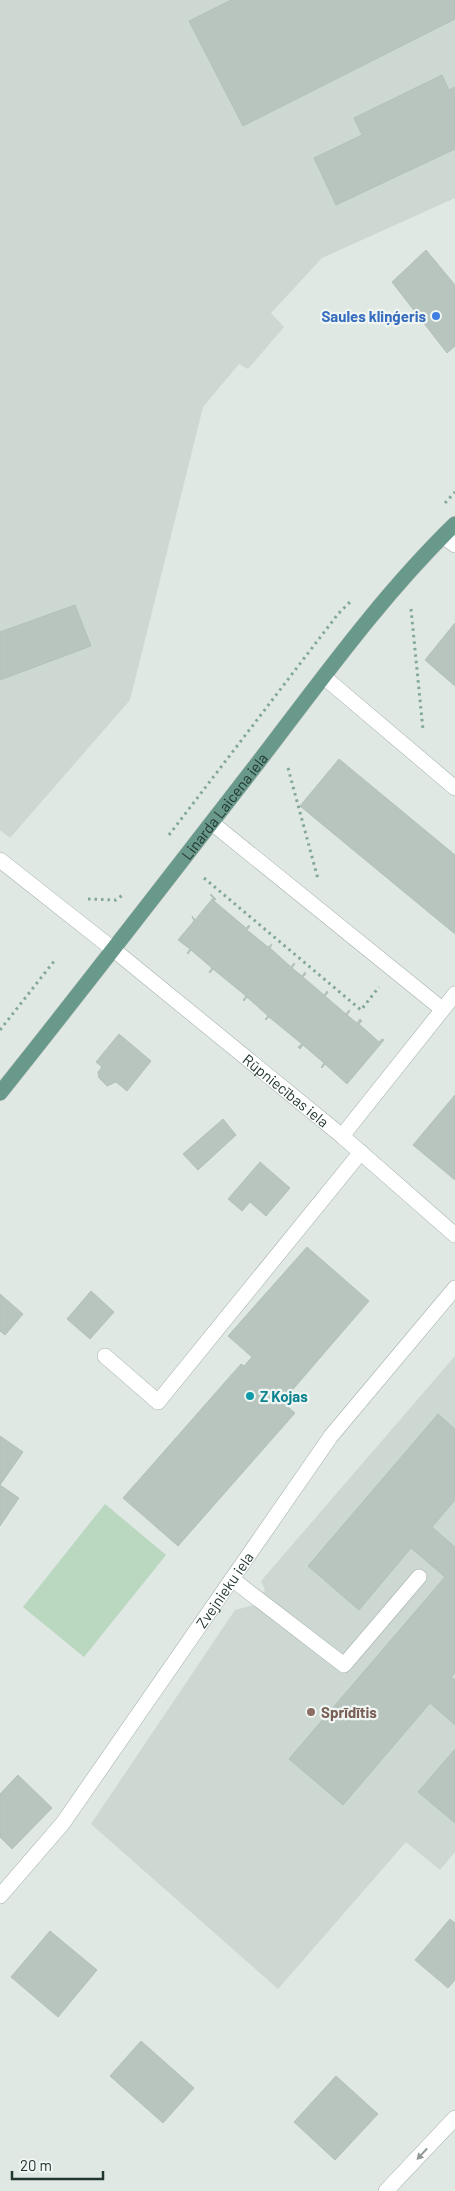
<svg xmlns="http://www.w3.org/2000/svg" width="455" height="2191" font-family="Barlow,sans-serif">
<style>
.built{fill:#cdd8d2}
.green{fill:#bad7c0}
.building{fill:#b8c5bf;stroke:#b2c1ba}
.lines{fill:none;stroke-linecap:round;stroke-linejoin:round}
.service-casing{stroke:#a3afaa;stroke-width:16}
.minor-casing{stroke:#a3afaa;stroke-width:16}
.tertiary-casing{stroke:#a3afaa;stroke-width:16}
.primary-casing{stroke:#bdc3c1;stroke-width:16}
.path{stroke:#83a89b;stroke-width:3;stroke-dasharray:2.5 4;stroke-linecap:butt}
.service{stroke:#fff;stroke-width:15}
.minor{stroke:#fff;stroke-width:15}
.tertiary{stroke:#fff;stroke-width:15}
.primary{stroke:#68998a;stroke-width:15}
.oneway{fill:#909a98}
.shop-dot{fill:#3f7fe0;stroke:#eff5f2;stroke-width:2}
.culture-dot{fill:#0f9aa8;stroke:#eff5f2;stroke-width:2}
.education-dot{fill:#8d6e63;stroke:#eff5f2;stroke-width:2}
.labels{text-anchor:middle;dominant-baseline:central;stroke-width:4.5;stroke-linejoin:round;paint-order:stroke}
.shop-label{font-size:15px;font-weight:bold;fill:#366cbe;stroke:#eff5f2;text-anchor:end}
.street-label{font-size:15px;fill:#223630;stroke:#eff5f2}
.culture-label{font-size:15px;font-weight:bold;fill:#0d838f;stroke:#eff5f2;text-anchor:start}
.education-label{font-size:15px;font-weight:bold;fill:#785e54;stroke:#eff5f2;text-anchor:start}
</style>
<rect width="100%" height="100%" fill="#dfe8e3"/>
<g class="built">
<path d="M0,0h455v198l-133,60 -51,55 13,14 -36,42 -9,-5 -36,43 -73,293 -120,138 -10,-8z"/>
<path d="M455,1356v496l-15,18 -34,-28 -128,147 -187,-165 144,-214 19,-5 11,-15 -4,-9z"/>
</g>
<path class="green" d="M105,1504l61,51 -82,102 -61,-50z"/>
<g class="building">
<path d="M231,0h224v19l-212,107 -54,-105z"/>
<path d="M442,75l7,15 6,-3v62l-119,56 -22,-47 48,-23 -8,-17z"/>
<path d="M426,250l29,35v61l-8,7 -55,-71z"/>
<path d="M75,605l16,41 -91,34v-48z"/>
<path d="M455,623v63l-30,-26z"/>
<path d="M339,759l116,96v79l-155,-128z"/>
<path d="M211,894l5,5 -2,2 32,27 3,-3 1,1 -3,4 21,17 4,-3 -2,4 21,19 3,-4 1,1 -3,4 10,8 3,-4 1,2 -3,3 21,18 3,-4 1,2 -3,3 21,18 3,-4 1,1 -3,4 10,8 3,-4 2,2 -3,3 20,18 3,-3 2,1 -37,44 -22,-20 -3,4 -1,-1 3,-4 -21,-18 -3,4 -2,-2 4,-3 -33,-27 -3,3 -1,-1 3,-3 -21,-19 -3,4 -1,-1 3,-4 -33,-27 -3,4 -1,-1 3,-4 -21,-18 -3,4 -1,-1 3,-4 -12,-9 16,-19 -2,-5 3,4 18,-22 -3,-3z"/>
<path d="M119,1034l32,27 -24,30 -11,-9 -9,4 -8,-8 -1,-6 4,-5 -6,-5z"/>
<path d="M455,1095v85l-42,-35z"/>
<path d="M223,1119l13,16 -38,35 -15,-16z"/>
<path d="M260,1162l30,26 -24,28 -16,-14 -8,9 -14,-12z"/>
<path d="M307,1247l62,54 -87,101 13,11 -117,133 -55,-48 118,-134 3,2 8,-9 -24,-21z"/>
<path d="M91,1291l23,21 -24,27 -23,-20z"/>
<path d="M0,1294l23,20 -18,21 -5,-4z"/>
<path d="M438,1414l17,15v71l-23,27 23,20v126l-4,4 4,3v45l-25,-22 -87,102 -54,-46 156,-182 -34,-29 -52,62 -51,-44z"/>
<path d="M0,1436l23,16 -23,33 19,13 -19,28z"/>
<path d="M455,1749v74l-37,-31z"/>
<path d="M18,1775l34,33 -40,41 -12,-12v-43z"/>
<path d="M450,1919l5,4v57l-7,8 -33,-28z"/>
<path d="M50,1931l47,39 -39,47 -47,-40z"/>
<path d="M141,2041l53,47 -31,35 -53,-47z"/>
<path d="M336,2076l42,38 -43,46 -41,-38z"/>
</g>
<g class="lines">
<g class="service-casing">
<g id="service">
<path d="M443,536l12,9"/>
<path d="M324,677l131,111"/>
<path d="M212,823l230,186"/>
<path d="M0,860l114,90"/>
<path d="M342,1136l113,-142"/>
<path d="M105,1356l53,46 203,-250"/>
<path d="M232,1579l112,86 75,-88"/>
</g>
</g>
<g class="minor-casing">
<g id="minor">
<path id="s1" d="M114,950l228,186 113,99"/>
<path id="s2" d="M0,1896l63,-73 268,-387 124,-148"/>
</g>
</g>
<g class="tertiary-casing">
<path id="tertiary" d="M386,2191l69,-73"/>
</g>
<g class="primary-casing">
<g id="primary">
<path id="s3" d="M0,1093c88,-110 174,-222 260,-333 62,-81 122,-165 195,-236"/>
</g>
</g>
<g class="path">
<path d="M445,503l10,-11"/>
<path d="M411,609l12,121"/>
<path d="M288,768l30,111"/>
<path d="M169,835l169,-221 13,-13"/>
<path d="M204,878l157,132 18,-23"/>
<path d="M88,899l28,1 8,-6"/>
<path d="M0,1030l55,-70"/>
</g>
<use href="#service" class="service"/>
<use href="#minor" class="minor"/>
<use href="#tertiary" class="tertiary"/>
<use href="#primary" class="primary"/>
</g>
<defs><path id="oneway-solid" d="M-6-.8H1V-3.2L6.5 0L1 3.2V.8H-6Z" transform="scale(1.25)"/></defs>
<use class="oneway" href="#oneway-solid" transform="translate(422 2154) rotate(133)"/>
<circle class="shop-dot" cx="436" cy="316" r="5"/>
<circle class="culture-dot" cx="250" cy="1396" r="5"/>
<circle class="education-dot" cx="311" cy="1712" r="5"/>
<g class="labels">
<g class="shop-label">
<text x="426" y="316">Saules kliņģeris</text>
</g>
<g class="street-label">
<text stroke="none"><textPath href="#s3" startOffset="364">Linarda Laicena iela</textPath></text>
<text stroke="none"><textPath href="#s1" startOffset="222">Rūpniecības iela</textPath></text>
<text stroke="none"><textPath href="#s2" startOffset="380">Zvejnieku iela</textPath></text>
</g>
<g class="culture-label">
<text x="260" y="1396">Z Kojas</text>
</g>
<g class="education-label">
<text x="321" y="1712">Sprīdītis</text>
</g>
</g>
<path d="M12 2171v8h91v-8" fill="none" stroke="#223630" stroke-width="2.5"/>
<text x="20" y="2171" font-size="15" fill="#223630" stroke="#eff5f2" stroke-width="4" paint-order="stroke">20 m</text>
</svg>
